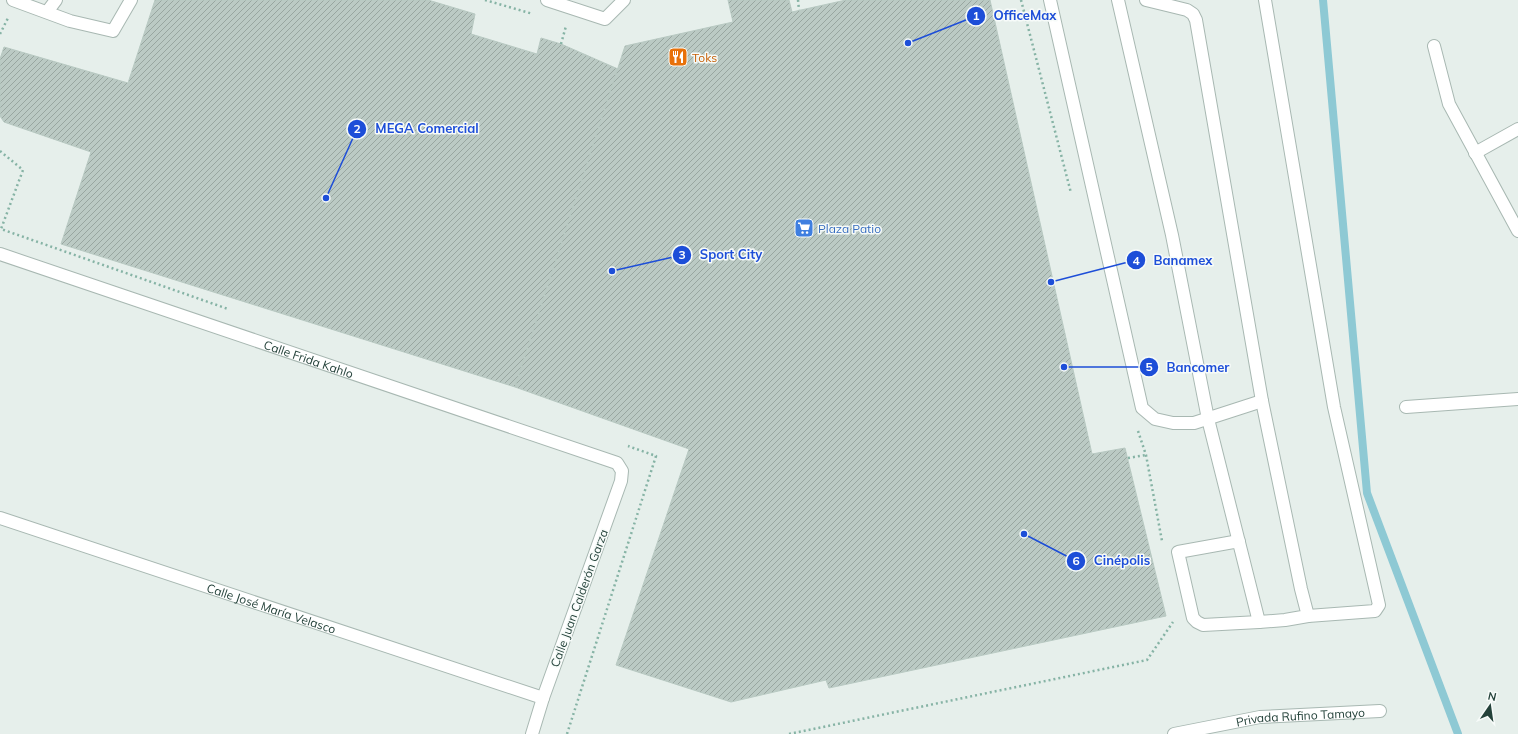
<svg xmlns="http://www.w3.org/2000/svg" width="1518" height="734" font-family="Mulish,sans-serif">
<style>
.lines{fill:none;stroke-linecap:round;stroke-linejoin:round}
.stream{stroke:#8ec9d4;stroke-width:8}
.building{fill:url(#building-hatch);stroke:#b8c9c2}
.minor-casing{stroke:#a8b8b2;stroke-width:14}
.path{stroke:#86b3a5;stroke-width:2.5;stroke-dasharray:2 3;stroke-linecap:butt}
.minor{stroke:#fff;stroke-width:12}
.labels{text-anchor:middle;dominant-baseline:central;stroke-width:3;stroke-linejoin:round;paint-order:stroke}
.food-label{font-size:12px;fill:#c56008;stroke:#f7fbf9;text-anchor:start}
.shop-label{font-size:12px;fill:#366cbe;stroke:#f7fbf9;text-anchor:start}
.street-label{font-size:12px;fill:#24423a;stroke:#f7fbf9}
.leader{fill:none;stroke:#1d4ed8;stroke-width:1.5}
.callout-dot{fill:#1d4ed8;stroke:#f7fbf9;stroke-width:1.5}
.mark-label{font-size:12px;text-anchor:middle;font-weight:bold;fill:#fff}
.callout-label{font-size:13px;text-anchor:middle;font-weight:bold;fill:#1d4ed8;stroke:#f7fbf9;stroke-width:3;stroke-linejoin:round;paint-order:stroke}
</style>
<defs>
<pattern id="building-hatch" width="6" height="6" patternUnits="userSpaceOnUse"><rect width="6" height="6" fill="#bbcac4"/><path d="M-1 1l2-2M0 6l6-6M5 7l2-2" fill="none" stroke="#98a6a0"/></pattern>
</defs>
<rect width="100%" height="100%" fill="#e6efeb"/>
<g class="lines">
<path class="stream" d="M1323,0l44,493 91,241"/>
</g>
<g class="building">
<path d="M155,0h273l47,14 -4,20 66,20 4,-16 20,6 57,25 -103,318 -454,-143 30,-92 -87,-30 -4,-6v-57l4,-12 124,36z"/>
<path d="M728,0h61l3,12 54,-12h144l102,454 33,-6 41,168 -337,72 -3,-8 -95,22 -115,-37 73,-216 -174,-62 110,-341 108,-24z"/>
</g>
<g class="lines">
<g class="minor-casing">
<g id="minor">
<path d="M13,0l57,21 43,10 18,-31"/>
<path d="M547,0l58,19 19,-19"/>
<path d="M1050,0l92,408 13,11 18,4h21l68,-22"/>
<path d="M1118,0l54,235 36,184 51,203 -56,3 -6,-3 -4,-4 -15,-66 61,-11"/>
<path d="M1146,0l41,10 6,4 3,6 66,381 39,188 7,27 -23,4 -26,2"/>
<path d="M1265,0l69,407 45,198 -4,6 -67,5"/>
<path d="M47,12l9,-12"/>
<path d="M1434,46l15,58 69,127"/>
<path d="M1475,153l43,-24"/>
<path id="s1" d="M0,254l617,209 5,8 -1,10 -78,217 -11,36"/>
<path d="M1406,407l112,-8"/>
<path id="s2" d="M0,518l543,180"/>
<path id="s3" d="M1174,734l86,-17 120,-6"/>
</g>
</g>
<g class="path">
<path d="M485,0l48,14"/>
<path d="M798,0l1,10"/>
<path d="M1021,0l50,193"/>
<path d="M0,34l8,-16"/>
<path d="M561,44l5,-18"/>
<path d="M0,151l23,19 -22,59 227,80"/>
<path d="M1138,431l8,24 16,86"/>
<path d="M1128,458l18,-3"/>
<path d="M567,734l89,-278 -28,-10"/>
<path d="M789,734l358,-74 26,-38"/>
</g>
<use href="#minor" class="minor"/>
</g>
<defs>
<g id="restaurant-square" transform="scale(1)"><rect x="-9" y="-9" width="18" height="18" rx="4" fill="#e8710a" stroke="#f7fbf9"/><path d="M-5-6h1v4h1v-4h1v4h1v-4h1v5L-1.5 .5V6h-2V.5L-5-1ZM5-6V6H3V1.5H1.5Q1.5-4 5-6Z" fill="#fff"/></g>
<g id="supermarket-square" transform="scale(1)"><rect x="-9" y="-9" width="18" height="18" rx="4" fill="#3f7fe0" stroke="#f7fbf9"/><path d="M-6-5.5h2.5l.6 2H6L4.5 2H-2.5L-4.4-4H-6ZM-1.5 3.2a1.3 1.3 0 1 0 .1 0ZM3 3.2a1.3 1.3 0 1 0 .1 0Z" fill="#fff"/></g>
</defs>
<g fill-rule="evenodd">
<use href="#restaurant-square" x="678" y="57"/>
<use href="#supermarket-square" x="804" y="228"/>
</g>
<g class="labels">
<g class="food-label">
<text x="692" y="57">Toks</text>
</g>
<g class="shop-label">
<text x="818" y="228">Plaza Patio</text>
</g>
<g class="street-label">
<text stroke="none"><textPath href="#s1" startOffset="326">Calle Frida Kahlo</textPath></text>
<text transform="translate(579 598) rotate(-70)">Calle Juan Calderón Garza</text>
<text stroke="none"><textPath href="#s2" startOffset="286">Calle José María Velasco</textPath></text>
<text stroke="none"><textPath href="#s3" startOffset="128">Privada Rufino Tamayo</textPath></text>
</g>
</g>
<path class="leader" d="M908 43L976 16M326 198L357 129M612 271L682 255M1051 282L1136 260M1064 367L1149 367M1024 534L1076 561"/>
<g class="callout-dot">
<circle cx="908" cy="43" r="4"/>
<circle cx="326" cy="198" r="4"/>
<circle cx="612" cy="271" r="4"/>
<circle cx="1051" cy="282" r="4"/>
<circle cx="1064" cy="367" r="4"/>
<circle cx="1024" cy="534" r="4"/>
<circle cx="976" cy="16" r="10"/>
<circle cx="357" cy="129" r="10"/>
<circle cx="682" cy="255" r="10"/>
<circle cx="1136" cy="260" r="10"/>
<circle cx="1149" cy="367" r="10"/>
<circle cx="1076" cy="561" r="10"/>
</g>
<g class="mark-label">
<text x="976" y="20">1</text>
<text x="357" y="133">2</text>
<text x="682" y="259">3</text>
<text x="1136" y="265">4</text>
<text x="1149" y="371">5</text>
<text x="1076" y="565">6</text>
</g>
<g class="callout-label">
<text x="1025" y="20">OfficeMax</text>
<text x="427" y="133">MEGA Comercial</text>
<text x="731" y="259">Sport City</text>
<text x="1183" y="265">Banamex</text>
<text x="1198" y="372">Bancomer</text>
<text x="1122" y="565">Cinépolis</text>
</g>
<g transform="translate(1490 706) rotate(13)" stroke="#f7fbf9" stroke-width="3" paint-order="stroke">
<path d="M0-3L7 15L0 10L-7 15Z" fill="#24423a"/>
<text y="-6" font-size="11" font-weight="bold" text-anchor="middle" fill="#24423a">N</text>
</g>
</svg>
